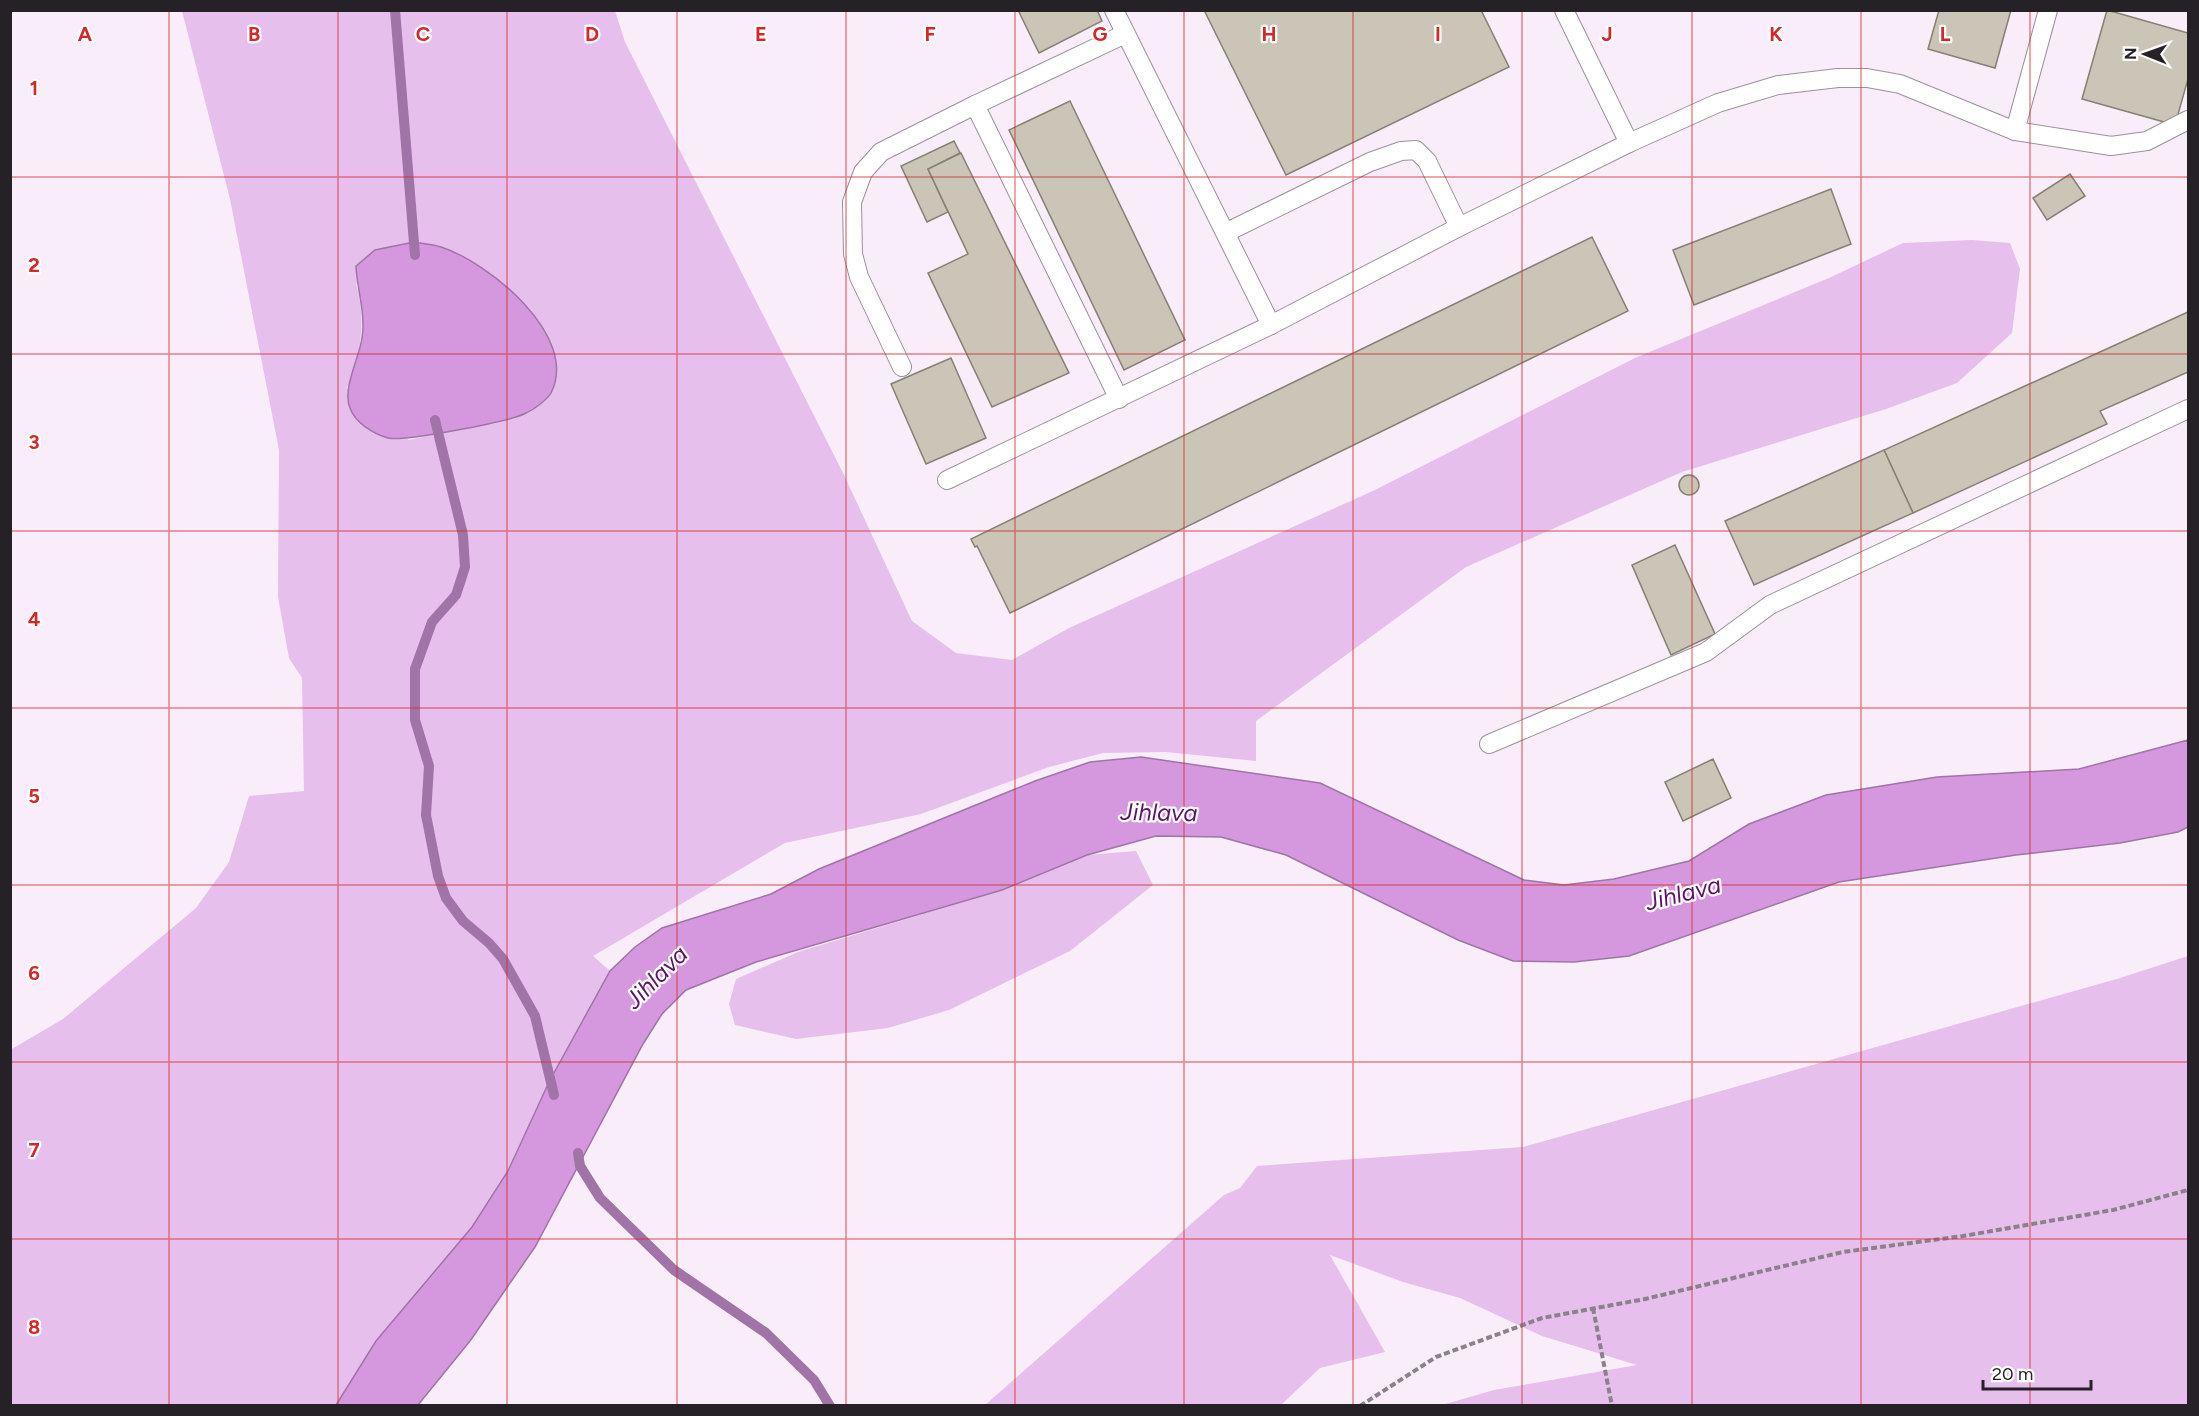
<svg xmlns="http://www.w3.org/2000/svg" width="2199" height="1416" font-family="Figtree,sans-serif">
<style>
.green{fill:#e7bfed;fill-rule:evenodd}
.water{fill:#d598de;stroke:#a074a7;stroke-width:1.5}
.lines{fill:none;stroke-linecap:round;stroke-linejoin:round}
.stream{stroke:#a074a7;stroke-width:10}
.building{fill:#cbc5b7;stroke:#868073;stroke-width:1.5}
.service-casing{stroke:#9b919c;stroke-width:20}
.path{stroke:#8a828b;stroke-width:4;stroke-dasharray:6 3;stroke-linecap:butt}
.service{stroke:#fff;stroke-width:18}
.grid{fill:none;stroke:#d62828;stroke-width:1.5;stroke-opacity:0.55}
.labels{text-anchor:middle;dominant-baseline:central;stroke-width:4.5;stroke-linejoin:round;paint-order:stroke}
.water-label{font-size:24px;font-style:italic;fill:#5d1368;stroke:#fefefe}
.grid-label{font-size:20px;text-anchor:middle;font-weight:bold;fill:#d62828;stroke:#fefefe;stroke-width:4.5;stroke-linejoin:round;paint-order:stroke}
</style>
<rect width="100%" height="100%" fill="#f8edf9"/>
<g class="green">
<path d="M182,11h433l10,31 219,433 68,146 44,32 56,7 57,-32 306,-138 260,-132 194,-80 74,-35 69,-3 38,3 10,26 -8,64 -55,50 -71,26 -204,63 -216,95 -210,154v40l-90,-9 -63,1 -54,14 -128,47 -136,29 -192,113 17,15 -61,111 -41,89 -36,56 -96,114 -40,64h-325l-1,-355 53,-31 133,-111 33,-46 20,-66 55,-5 -2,-113 -13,-20 -11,-61 1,-147 -49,-251zM356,283l169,131 -116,26 -62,-52c15,-36 19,-68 9,-105z"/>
<path d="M1136,851l17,34 -83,66 -121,59 -61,18 -92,11 -61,-14 -6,-21 7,-25 62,-27 204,-62 86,-35z"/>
<path d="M2188,956v449h-746l52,-15 143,-25 -95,-29 -82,-38 -57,-16 -73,-27 55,97 -65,16 -39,37h-296l239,-210 16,-7 17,-22 266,-19 597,-169z"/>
</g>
<g class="water">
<path d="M414,242c9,2 18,2 27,5 47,15 139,89 110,146 -4,7 -18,17 -25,20 -14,8 -123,29 -138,25 -14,-4 -33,-15 -38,-30 -8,-19 9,-49 12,-70 4,-24 -5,-48 -6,-72l19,-16z"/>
<path d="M2188,740v87l-10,5 -58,11 -104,12 -177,27 -210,74 -55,6 -61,-1 -55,-21 -172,-85 -65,-18 -65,-1 -69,19 -85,35 -246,72 -70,28 -24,24 -19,30 -108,203 -65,94 -52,64h-82l40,-64 96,-114 36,-56 41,-89 61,-111 25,-24 27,-19 109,-34 48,-25 216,-88 55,-19 51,-5 179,26 204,97 40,5 50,-6 75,-18 60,-37 77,-29 111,-18 142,-8z"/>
</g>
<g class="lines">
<g class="stream">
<path d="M395,10l20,245"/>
<path d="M435,420l28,115 2,32 -9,28 -24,27 -17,47v51l14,46 -3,49 12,61 8,22 17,23 26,22 14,16 32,57 19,79"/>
<path d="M578,1153l2,13 20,32 74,72 92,63 48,47 16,26"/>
</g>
</g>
<g class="building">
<path d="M1018,10h79l5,11 -63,32z"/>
<path d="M1204,10h277l28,57 -223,108z"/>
<path d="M1939,10h72l-16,58 -67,-19z"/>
<path d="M2107,10l81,23v46l-13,46 -93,-26z"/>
<path d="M1070,101l115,239 -61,30 -115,-240z"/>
<path d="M954,141l6,12 -32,16 20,43 -21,10 -26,-56z"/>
<path d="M961,153l108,220 -77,34 -64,-134 40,-19 -40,-85z"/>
<path d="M2070,174l15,22 -38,24 -14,-22z"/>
<path d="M1831,189l20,55 -157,61 -21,-55z"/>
<path d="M1592,237l36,74 -618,302 -33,-67 -2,1 -4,-8z"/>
<path d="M2188,312v60l-88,39 7,13 -194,89 -29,-63z"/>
<path d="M951,358l35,80 -60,26 -35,-80z"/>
<path d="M1884,450l29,63 -159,72 -29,-64z"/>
<circle cx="1689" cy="485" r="10"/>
<path d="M1675,545l40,89 -44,21 -39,-90z"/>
<path d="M1713,759l18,39 -48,23 -18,-39z"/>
</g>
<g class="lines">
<g class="service-casing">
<g id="service">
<path d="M1114,10l157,315 188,-98 170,-84 -65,-133"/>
<path d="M2015,131l33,-121"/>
<path d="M1629,143l89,-40 60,-18 60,-7h29l33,6 115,47 96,15 36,-5 41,-21"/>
<path d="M1227,232l143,-70 31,-11 15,-1 11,11 32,66"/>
<path d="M902,367l-43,-90 -6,-23 -1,-52 11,-30 18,-20 94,-47"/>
<path d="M1119,399l-144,-294 150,-71"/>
<path d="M947,480l324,-155"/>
<path d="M1489,744l217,-92 64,-47 418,-196"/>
</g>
</g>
<g class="path">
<path d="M1593,1308l19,98"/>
<path d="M1360,1406l76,-49 106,-39 103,-19 198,-47 120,-16 150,-26 75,-20"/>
</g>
<use href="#service" class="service"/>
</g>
<path class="grid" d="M169,10v1396M338,10v1396M507,10v1396M677,10v1396M846,10v1396M1015,10v1396M1184,10v1396M1353,10v1396M1522,10v1396M1692,10v1396M1861,10v1396M2030,10v1396M10,177h2178M10,354h2178M10,531h2178M10,708h2178M10,885h2178M10,1062h2178M10,1239h2178"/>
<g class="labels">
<g class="water-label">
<text transform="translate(1159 812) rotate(1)">Jihlava</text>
<text transform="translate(1683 893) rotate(-14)">Jihlava</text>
<text transform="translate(656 977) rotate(-45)">Jihlava</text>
</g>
</g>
<g class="grid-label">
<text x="85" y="41">A</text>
<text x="254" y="41">B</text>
<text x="423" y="41">C</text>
<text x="592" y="41">D</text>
<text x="761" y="41">E</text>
<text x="930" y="41">F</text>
<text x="1100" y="41">G</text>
<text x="1269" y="41">H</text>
<text x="1438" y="41">I</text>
<text x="1607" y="41">J</text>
<text x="1776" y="41">K</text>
<text x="1945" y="41">L</text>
<text x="34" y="95">1</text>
<text x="34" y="272">2</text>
<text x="34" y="449">3</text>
<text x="34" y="626">4</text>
<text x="34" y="803">5</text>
<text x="34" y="980">6</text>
<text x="34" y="1157">7</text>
<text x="34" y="1334">8</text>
</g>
<rect width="2199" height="1416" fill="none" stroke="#252126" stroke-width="24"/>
<g transform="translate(2145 54) rotate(271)" stroke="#fefefe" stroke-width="4.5" paint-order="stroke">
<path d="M0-4.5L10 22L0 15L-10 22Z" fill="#252126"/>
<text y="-9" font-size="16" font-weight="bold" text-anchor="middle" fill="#252126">N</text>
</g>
<path d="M1983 1380v9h108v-9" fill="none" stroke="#252126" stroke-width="3"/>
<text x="1992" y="1380" font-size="18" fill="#252126" stroke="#fefefe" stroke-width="4.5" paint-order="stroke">20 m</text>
</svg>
